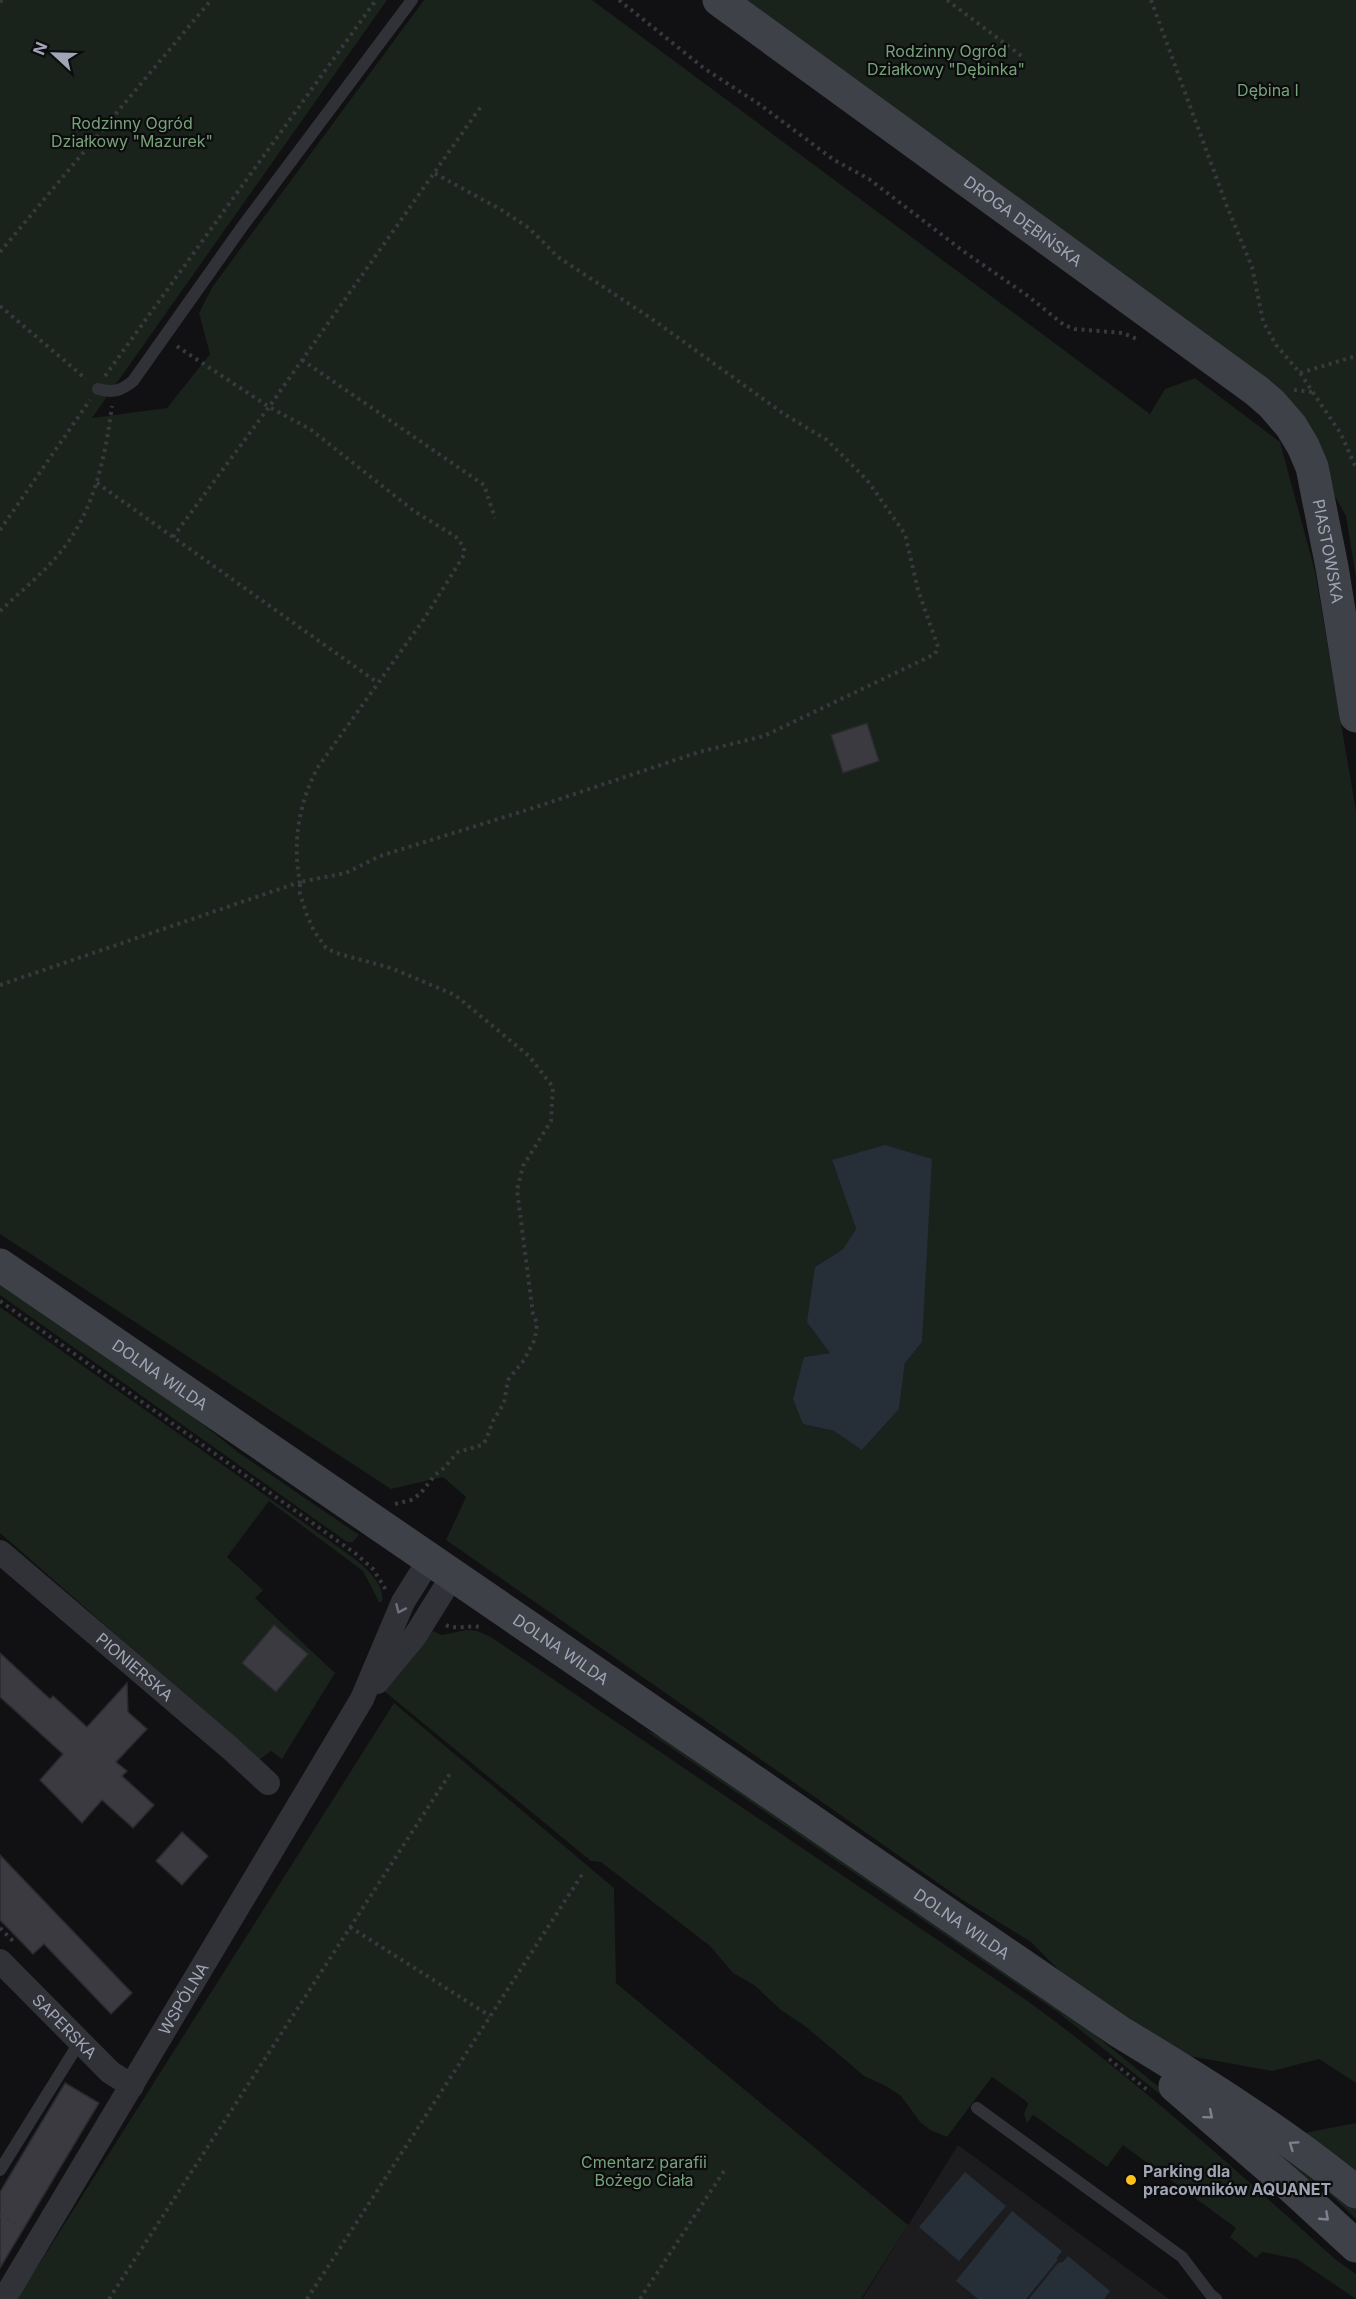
<svg xmlns="http://www.w3.org/2000/svg" width="1356" height="2299" font-family="Inter,sans-serif">
<style>
.built{fill:#1c1c1f}
.green{fill:#1a221c;fill-rule:evenodd}
.water{fill:#262e37}
.building{fill:#3a3a40;stroke:#2b2a2f;stroke-width:1.5}
.lines{fill:none;stroke-linecap:round;stroke-linejoin:round}
.path{stroke:#37393f;stroke-width:4;stroke-dasharray:3 4.5;stroke-linecap:butt}
.lane{stroke:#313238;stroke-width:12}
.street{stroke:#313238;stroke-width:24}
.secondary{stroke:#3f4148;stroke-width:33}
.oneway{stroke:#6e717d}
.oneway2{stroke:#7e828f}
.poi-dot{fill:#ffc11c;stroke:#0c0c0d;stroke-width:2}
.labels{text-anchor:middle;dominant-baseline:central;stroke-width:4.5;stroke-linejoin:round;paint-order:stroke}
.park-label{font-size:16px;fill:#75a27b;stroke:#0c0c0d}
.street-label{font-size:16px;fill:#a0a5b5;stroke:#0c0c0d}
.poi-label{font-size:16px;font-weight:bold;fill:#a0a5b5;stroke:#0c0c0d;text-anchor:start}
</style>
<rect width="100%" height="100%" fill="#111012"/>
<path class="built" d="M958,2145l211,154h-307z"/>
<g class="green">
<path d="M0,0h387l-295,418 75,-10 43,-54 -11,-41 14,-27 211,-286h168l558,414 15,-25 30,-11 85,64 35,129 41,240v1272l-37,-24 -47,12 -94,-17 -116,-81 -31,-31 -70,-43 -515,-359 20,-43 -23,-20 -52,12 -391,-255zM867,723l12,37 -36,13 -12,-38zM832,1160l90,182 -17,21 -6,46 -36,40 -29,-18 -31,-7 1,-67 26,-4 -15,-86 28,-18 13,-20z"/>
<path d="M734,0h622v578l-10,-62 -23,-41 -5,-18z"/>
<path d="M0,1278l136,93 103,82 120,82 -6,7h-6l-347,-247z"/>
<path d="M0,1307l351,249c13,10 35,28 31,46h-3l-16,-31 -94,-70 -42,56 36,33 -8,8 80,75 -53,86 -11,-8 -12,9 -259,-227z"/>
<path d="M466,1630l11,1 14,6 535,363c109,79 209,169 309,259l21,15v25l-59,-40 -35,-7 -6,6 -26,-21 6,-9 -113,-83 -16,22 -74,-52 -6,8 -3,-9 4,-10 -2,-3 -34,-24 -45,60 -17,-7 -10,-8 -19,-26 -15,-10 -22,-10 -59,-50 -24,-16 -27,-25 -21,-12 -23,-27 -109,-84 -10,-1 -207,-170 42,-55 7,-5 9,4z"/>
<path d="M394,1703l220,185 2,95 292,242 -47,74h-844z"/>
<path d="M645,1730l38,16 410,287 95,78 -11,-3 -118,-95z"/>
<path d="M1217,2101l139,105v13l-25,-24 -31,-18z"/>
<path d="M1356,2123v56l-62,-44z"/>
</g>
<g class="water">
<path d="M885,1145l47,14 -10,183 -17,21 -6,46 -37,41 -28,-19 -31,-7 -10,-25 11,-42 26,-4 -23,-31 8,-55 28,-18 13,-20 -24,-69z"/>
<path d="M965,2172l41,34 -47,55 -40,-34z"/>
<path d="M1012,2211l50,40 -5,7v3l-31,38h-48l-22,-18z"/>
<path d="M1068,2256l42,35 -6,8h-75l29,-36 5,-1z"/>
</g>
<g class="building">
<path d="M867,723l12,38 -36,12 -12,-38z"/>
<path d="M274,1625l34,29 -32,38 -34,-29z"/>
<path d="M0,1653l50,46 3,-3 34,31 40,-44 1,29 19,17 -31,33 11,9 -5,5 32,29 -21,23 -31,-28 -20,23 -42,-43 23,-26 -63,-57z"/>
<path d="M182,1832l26,24 -26,29 -26,-24z"/>
<path d="M0,1855l132,138 -21,21 -67,-70 -11,10 -33,-34z"/>
<path d="M65,2083l34,20 -99,165v-76z"/>
</g>
<g class="lines">
<g class="path">
<path d="M619,0l86,69 54,35 75,56 35,19 94,72 65,45 36,29 11,4 48,4 16,7"/>
<path d="M947,0l77,58"/>
<path d="M1151,0l75,204 26,63 11,54 13,24 24,28 41,61 15,34"/>
<path d="M0,2l2,-2"/>
<path d="M0,252l211,-252"/>
<path d="M0,306l86,73"/>
<path d="M302,360l182,125 11,33"/>
<path d="M1300,373l56,-17"/>
<path d="M105,376l271,-376"/>
<path d="M1294,390l18,2"/>
<path d="M97,483l281,200"/>
<path d="M0,530l90,-130"/>
<path d="M173,537l96,-130 213,-302"/>
<path d="M0,611c21,-20 45,-39 63,-62 32,-41 42,-92 49,-143"/>
<path d="M0,985l300,-103c-8,-39 -1,-80 18,-115l106,-148 40,-64v-8l-8,-10 -42,-26 -104,-82 -41,-22 -94,-62"/>
<path d="M0,1301l356,253 17,15 13,21"/>
<path d="M395,1504l16,-4 9,-6 15,-19 9,-7 14,-16 24,-7 4,-5 7,-19 11,-18 4,-23 16,-20 11,-21 2,-16 -4,-9 -16,-124 6,-24 28,-45 2,-34 -24,-31 -74,-61 -64,-27 -55,-15 -10,-5 -12,-17 -7,-16 -7,-21v-12l46,-9 34,-17 147,-46 172,-58 65,-16 171,-82 3,-7 -20,-57 -13,-56 -38,-54 -40,-40 -43,-26 -132,-95 -94,-62 -29,-29 -29,-19 -66,-36"/>
<path d="M446,1625c9,5 24,0 34,2"/>
<path d="M350,1927l140,89"/>
<path d="M0,1928l15,15"/>
<path d="M1109,2059l41,33"/>
<path d="M0,2215l22,13"/>
<path d="M109,2299l342,-527"/>
<path d="M307,2299l276,-426"/>
<path d="M640,2299l86,-131"/>
</g>
<g class="lane">
<path d="M98,389c15,4 23,2 35,-8l109,-154 170,-227"/>
<path d="M977,2108l205,149 28,37 6,5"/>
<path d="M0,2170l79,-127"/>
</g>
<g class="street">
<path id="s1" d="M0,1552l230,196 38,35"/>
<path d="M377,1682l38,-46 38,-61"/>
<path id="s2" d="M0,1961l110,111 22,14"/>
<path id="s3" d="M4,2299l358,-600 41,-97 27,-43"/>
</g>
<g class="secondary">
<path id="s4" d="M719,0l538,391 15,13 19,22 12,20 9,21 20,100 24,149"/>
<path id="s5" d="M0,1265l1120,767c81,49 163,100 236,160"/>
<path d="M1175,2086l118,102 63,58"/>
</g>
</g>
<defs><path id="oneway-chevron" d="M-2-3.5L2.5 0L-2 3.5" fill="none" stroke-width="1.6" stroke-linecap="round" stroke-linejoin="round" transform="scale(1.5)"/></defs>
<use class="oneway" href="#oneway-chevron" transform="translate(400 1609) rotate(114)"/>
<g class="oneway2">
<use href="#oneway-chevron" transform="translate(1209 2115) rotate(40)"/>
<use href="#oneway-chevron" transform="translate(1293 2145) rotate(-145)"/>
<use href="#oneway-chevron" transform="translate(1325 2217) rotate(43)"/>
</g>
<circle class="poi-dot" cx="1131" cy="2180" r="6"/>
<g class="labels">
<g class="park-label">
<text x="946" y="51">Rodzinny Ogród<tspan x="946" dy="18">Działkowy "Dębinka"</tspan></text>
<text x="1268" y="90">Dębina I</text>
<text x="132" y="123">Rodzinny Ogród<tspan x="132" dy="18">Działkowy "Mazurek"</tspan></text>
<text x="644" y="2162">Cmentarz parafii<tspan x="644" dy="18">Bożego Ciała</tspan></text>
</g>
<g class="street-label">
<text stroke="none"><textPath href="#s4" startOffset="376">DROGA DĘBIŃSKA</textPath></text>
<text stroke="none"><textPath href="#s4" startOffset="846">PIASTOWSKA</textPath></text>
<text stroke="none"><textPath href="#s5" startOffset="194">DOLNA WILDA</textPath></text>
<text stroke="none"><textPath href="#s5" startOffset="680">DOLNA WILDA</textPath></text>
<text stroke="none"><textPath href="#s1" startOffset="177">PIONIERSKA</textPath></text>
<text stroke="none"><textPath href="#s5" startOffset="1166">DOLNA WILDA</textPath></text>
<text stroke="none"><textPath href="#s3" startOffset="350">WSPÓLNA</textPath></text>
<text stroke="none"><textPath href="#s2" startOffset="92">SAPERSKA</textPath></text>
</g>
<g class="poi-label">
<text x="1143" y="2171">Parking dla<tspan x="1143" dy="18">pracowników AQUANET</tspan></text>
</g>
</g>
<g transform="translate(54 54) rotate(292)" stroke="#0c0c0d" stroke-width="4.5" paint-order="stroke">
<path d="M0-4.5L10 22L0 15L-10 22Z" fill="#a0a5b5"/>
<text y="-9" font-size="16" font-weight="bold" text-anchor="middle" fill="#a0a5b5">N</text>
</g>
</svg>
